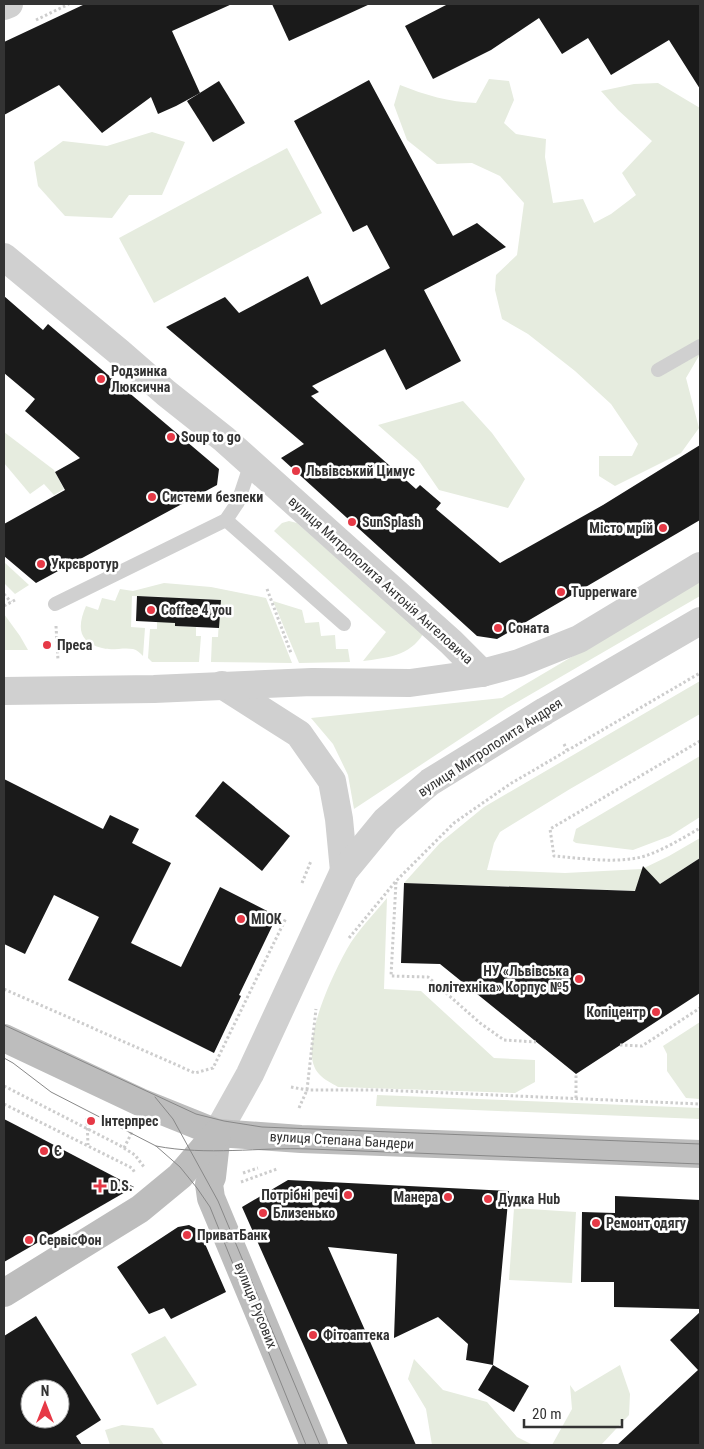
<svg xmlns="http://www.w3.org/2000/svg" width="704" height="1449" font-family="'Roboto Condensed',sans-serif">
<style>
.green{fill:#e6ecdf}
.building{fill:#1a1a1a;fill-rule:evenodd}
.lines{fill:none;stroke-linecap:round;stroke-linejoin:round}
.path{stroke:#cdcdcd;stroke-width:3;stroke-dasharray:2.5 2.5;stroke-linecap:butt}
.service{stroke:#d0d0d0;stroke-width:14}
.minor{stroke:#d0d0d0;stroke-width:28}
.tertiary{stroke:#d0d0d0;stroke-width:28}
.secondary{stroke:#bdbdbd;stroke-width:28}
.tram{stroke:#888;stroke-width:1}
.poi-dot{fill:#e63946;stroke:#fff;stroke-width:2}
.labels{text-anchor:middle;dominant-baseline:central;stroke-width:5;stroke-linejoin:round;paint-order:stroke}
.poi-label{font-size:14px;font-weight:bold;fill:#333;stroke:#fff;text-anchor:start}
.street-label{font-size:14px;fill:#333;stroke:#fff}
</style>
<rect width="100%" height="100%" fill="#fff"/>
<g class="green">
<path d="M489,79l20,2 5,19 -10,23 12,11 30,5 -1,18 8,46 30,-4 11,24 17,-9 25,-19 -14,-22 30,-32 -34,-31 -17,-19 33,-7 24,-1 42,25v246l-14,24 13,50 -18,25 -66,33 -16,-10v-20h33l6,-12 -27,-40 -36,-33 -47,-37 -26,-15 -7,-29 1,-15 21,-20 7,-52 -24,-27 -28,-13 -35,1 -30,-24 -13,-35 6,-20c25,10 49,17 76,18z"/>
<path d="M152,132l33,10 -23,53h-33l-17,23 -47,-2 -27,-30 -4,-24 29,-21 44,5z"/>
<path d="M287,148l35,65 -168,90 -35,-65z"/>
<path d="M463,401l29,32 33,46 -17,29 -69,-18 -20,-29 -41,-36z"/>
<path d="M4,432l50,38 10,19 -10,6 -10,-11 -14,10 -26,-31z"/>
<path d="M289,521l8,2 126,111c-13,22 -37,24 -60,27l23,-29 -112,-101 8,-8z"/>
<path d="M4,562l25,23 -14,9 -11,-11z"/>
<path d="M700,581v15l-193,112 -153,101 -6,-34 -15,-31 -22,-26 191,-20z"/>
<path d="M164,583l47,4 55,11 26,65 -81,-1 1,-25h6l2,-37 -43,-2 -2,28 21,1v9h5l-2,26h-47l-4,-4 2,-29h7v-7h9v-25l-34,-1 -1,31 14,1 -2,28c-3,-3 -6,-6 -10,-7 -10,-2 -21,2 -31,-1 -24,-6 -25,-21 -16,-42l12,4 4,-12 13,3 5,-12 13,2z"/>
<path d="M273,601l29,9 3,13 14,-1 2,14 14,-1 1,14h12l2,13 -51,1z"/>
<path d="M4,614l16,22 8,14h-24z"/>
<path d="M700,681v33l-130,75 -70,43 -6,11 -7,27 78,3 77,-4 27,-13 31,-18v20l-40,26 -10,-10 -4,-1 -6,18 -236,-8 36,-40 44,-36z"/>
<path d="M700,756v61l-30,19 -37,14 -57,-7 -3,-2 3,-12z"/>
<path d="M387,898l-3,91 37,2 73,67 41,2v22l-20,11 -177,-6c-6,-4 -14,-7 -19,-13 -23,-24 14,-100 28,-125 10,-18 27,-35 40,-51z"/>
<path d="M700,1022v77l-14,-1 -19,-27v-17l-4,-8z"/>
<path d="M377,1095l323,13v11l-324,-13z"/>
<path d="M514,1208l62,4 -4,71 -63,-3z"/>
<path d="M165,1336l32,49 -40,20 -26,-51z"/>
<path d="M414,1359l29,31 44,12 30,35 16,8h-101l-6,-36 -18,-30z"/>
<path d="M620,1365l10,29 -1,21 -28,30h-49l20,-36 -2,-24 5,7z"/>
<path d="M122,1425l31,3 11,17h-54l-5,-15z"/>
</g>
<g class="building">
<path d="M85,4h147l-60,27 28,62 -24,13 -18,8 -7,-17 -49,36 -43,-48 -55,30v-73z"/>
<path d="M272,4h98l-81,37z"/>
<path d="M448,4h252v85l-31,-49 -58,35 -23,-37 -26,16 -23,-36 -48,32 -58,29 -28,-53z"/>
<path d="M369,80l84,156 24,-13 29,24 -82,43 37,71 -55,29 -21,-41 -73,37 7,6 -8,4 105,93 4,-4 21,18 -5,6 64,54 103,-58 97,-60v75l-203,119 -20,-3 -196,-178 23,-14 -138,-117 59,-30 14,16 69,-37 13,29 69,-37 -23,-43 -14,7 -59,-111z"/>
<path d="M219,81l26,42 -32,19 -26,-41z"/>
<path d="M4,296l39,34 5,-6 171,145 -2,16 -181,98 -32,-27v-32l61,-34 -10,-18 25,-14 -55,-47 10,-12 -31,-26z"/>
<path d="M137,596l84,4 -2,28 -44,-2v-3l-39,-2z"/>
<path d="M4,779l99,50 7,-14 29,14 -7,14 39,20 -40,80 50,24 39,-80 57,29 -38,79 2,1 -27,57 -146,-73 31,-63 -45,-22 -29,59 -21,-10z"/>
<path d="M223,781l67,55 -28,35 -67,-55z"/>
<path d="M700,858v135l-124,81 -136,-110 -39,-1 3,-80 231,8 8,-25 17,18z"/>
<path d="M4,1119l29,15 101,53 -130,75z"/>
<path d="M288,1180l221,11 -16,174 -27,-5 2,-16 -30,-27 -44,21 3,-84 -69,-7 88,198h-68l-106,-238z"/>
<path d="M615,1196l85,4v109l-86,-2v-25h-33l1,-70 33,1z"/>
<path d="M189,1225l10,5 27,62 -55,27 -7,-11 -15,6 -32,-47 61,-40z"/>
<path d="M700,1312v133h-83l81,-75 -28,-30z"/>
<path d="M36,1316l65,104 -25,16 6,9h-78v-109zM30,1389h30v30h-30z"/>
<path d="M493,1365l36,21 -15,26 -36,-22z"/>
</g>
<g class="lines">
<g class="path">
<path d="M36,20l33,-16"/>
<path d="M267,589l24,64"/>
<path d="M4,594l7,8"/>
<path d="M4,606l11,-6"/>
<path d="M56,626l2,34"/>
<path d="M700,741l-150,88 4,27c27,2 56,7 83,2 20,-4 46,-20 63,-30"/>
<path d="M564,744l3,6"/>
<path d="M396,882l-5,94 37,1 52,46 24,17 32,2"/>
<path d="M302,883l9,-22"/>
<path d="M349,938l47,-57 58,-58 56,-39 190,-111"/>
<path d="M4,989l191,84 18,-5 73,-150"/>
<path d="M620,1045l22,1 58,-38"/>
<path d="M4,1086l115,59 16,10 9,12"/>
<path d="M291,1087l16,3h73l320,14"/>
<path d="M576,1098v-24"/>
<path d="M4,1104l128,64 3,5"/>
<path d="M299,1108l8,-18 9,-81"/>
<path d="M87,1118l1,27"/>
<path d="M124,1148l8,-16"/>
<path d="M243,1173l15,-5"/>
<path d="M241,1182l36,-13"/>
</g>
<g class="service">
<path d="M658,370l42,-24"/>
<path d="M226,520l118,104"/>
<path d="M55,604l171,-84 12,-18 13,-39"/>
</g>
<g class="minor">
<path d="M4,6l5,-2"/>
<path d="M4,257l115,95 47,41 58,46 227,203 31,31"/>
</g>
<g class="tertiary">
<path d="M222,685l77,49 33,47 7,38 5,52"/>
<path d="M4,691l150,-2 158,-7 98,1 72,-10 37,-10 60,-24 121,-73"/>
<path d="M217,1133l33,-59 94,-203 42,-51 44,-38 115,-71 155,-90"/>
</g>
<g class="secondary">
<path d="M4,1038l136,64 77,31 84,6 399,15"/>
<path d="M217,1133l-5,44 -3,7 2,14 103,247"/>
<path d="M4,1293l136,-84 40,-33 37,-43"/>
</g>
<g class="tram">
<path d="M4,1025l192,89 28,7 38,6 438,17"/>
<path d="M4,1058l9,5 38,29 105,54 24,21 17,21 13,19 96,238"/>
<path d="M155,1097l18,22 45,82 102,244"/>
<path d="M156,1146c51,10 103,1 154,3 130,5 260,10 390,15"/>
</g>
</g>
<g class="poi-dot">
<circle cx="101" cy="379" r="5"/>
<circle cx="171" cy="437" r="5"/>
<circle cx="296" cy="471" r="5"/>
<circle cx="152" cy="497" r="5"/>
<circle cx="352" cy="522" r="5"/>
<circle cx="663" cy="528" r="5"/>
<circle cx="41" cy="564" r="5"/>
<circle cx="561" cy="592" r="5"/>
<circle cx="151" cy="610" r="5"/>
<circle cx="498" cy="628" r="5"/>
<circle cx="47" cy="645" r="5"/>
<circle cx="241" cy="919" r="5"/>
<circle cx="579" cy="979" r="5"/>
<circle cx="656" cy="1012" r="5"/>
<circle cx="91" cy="1121" r="5"/>
<circle cx="44" cy="1151" r="5"/>
<path d="M97.5 1178.5h5v5h5v5h-5v5h-5v-5h-5v-5h5z"/>
<circle cx="348" cy="1195" r="5"/>
<circle cx="448" cy="1197" r="5"/>
<circle cx="488" cy="1199" r="5"/>
<circle cx="263" cy="1213" r="5"/>
<circle cx="596" cy="1223" r="5"/>
<circle cx="187" cy="1235" r="5"/>
<circle cx="29" cy="1240" r="5"/>
<circle cx="313" cy="1335" r="5"/>
</g>
<g class="labels">
<g class="poi-label">
<text x="111" y="371">Родзинка<tspan x="111" dy="16">Люксична</tspan></text>
<text x="181" y="437">Soup to go</text>
<text x="306" y="471">Львівський Цимус</text>
<text x="162" y="497">Системи безпеки</text>
<text x="362" y="522">SunSplash</text>
<text x="653" y="528" text-anchor="end">Місто мрій</text>
<text x="51" y="564">Укрєвротур</text>
<text x="571" y="592">Tupperware</text>
<text x="161" y="610">Coffee 4 you</text>
<text x="508" y="628">Соната</text>
<text x="57" y="645">Преса</text>
<text x="251" y="919">МІОК</text>
<text x="569" y="971" text-anchor="end">НУ «Львівська<tspan x="569" dy="16">політехніка» Корпус №5</tspan></text>
<text x="646" y="1012" text-anchor="end">Копіцентр</text>
<text x="101" y="1121">Інтерпрес</text>
<text x="54" y="1151">Є</text>
<text x="110" y="1186">D.S.</text>
<text x="338" y="1195" text-anchor="end">Потрібні речі</text>
<text x="438" y="1197" text-anchor="end">Манера</text>
<text x="498" y="1199">Дудка Hub</text>
<text x="273" y="1213">Близенько</text>
<text x="606" y="1223">Ремонт одягу</text>
<text x="197" y="1235">ПриватБанк</text>
<text x="39" y="1240">СервісФон</text>
<text x="323" y="1335">Фітоаптека</text>
</g>
<g class="street-label">
<text transform="translate(381 580) rotate(42)">вулиця Митрополита Антонія Ангеловича</text>
<text transform="translate(490 747) rotate(-33)">вулиця Митрополита Андрея</text>
<text transform="translate(342 1140) rotate(3)">вулиця Степана Бандери</text>
<text transform="translate(256 1305) rotate(68)">вулиця Русових</text>
</g>
</g>
<rect width="704" height="1449" fill="none" stroke="#333333" stroke-width="10"/>
<g transform="translate(45 1404)"><circle r="24" fill="#ffffff" stroke="#adadad"/>
<path d="M0-4L9 19L0 12L-9 19Z" fill="#e63946"/>
<text y="-8" font-size="14" font-weight="bold" text-anchor="middle" fill="#333333">N</text>
</g>
<path d="M524 1419v8h98v-8" fill="none" stroke="#333333" stroke-width="2.5"/>
<text x="532" y="1419" font-size="15" fill="#333333" stroke="#ffffff" stroke-width="4" paint-order="stroke">20 m</text>
</svg>
